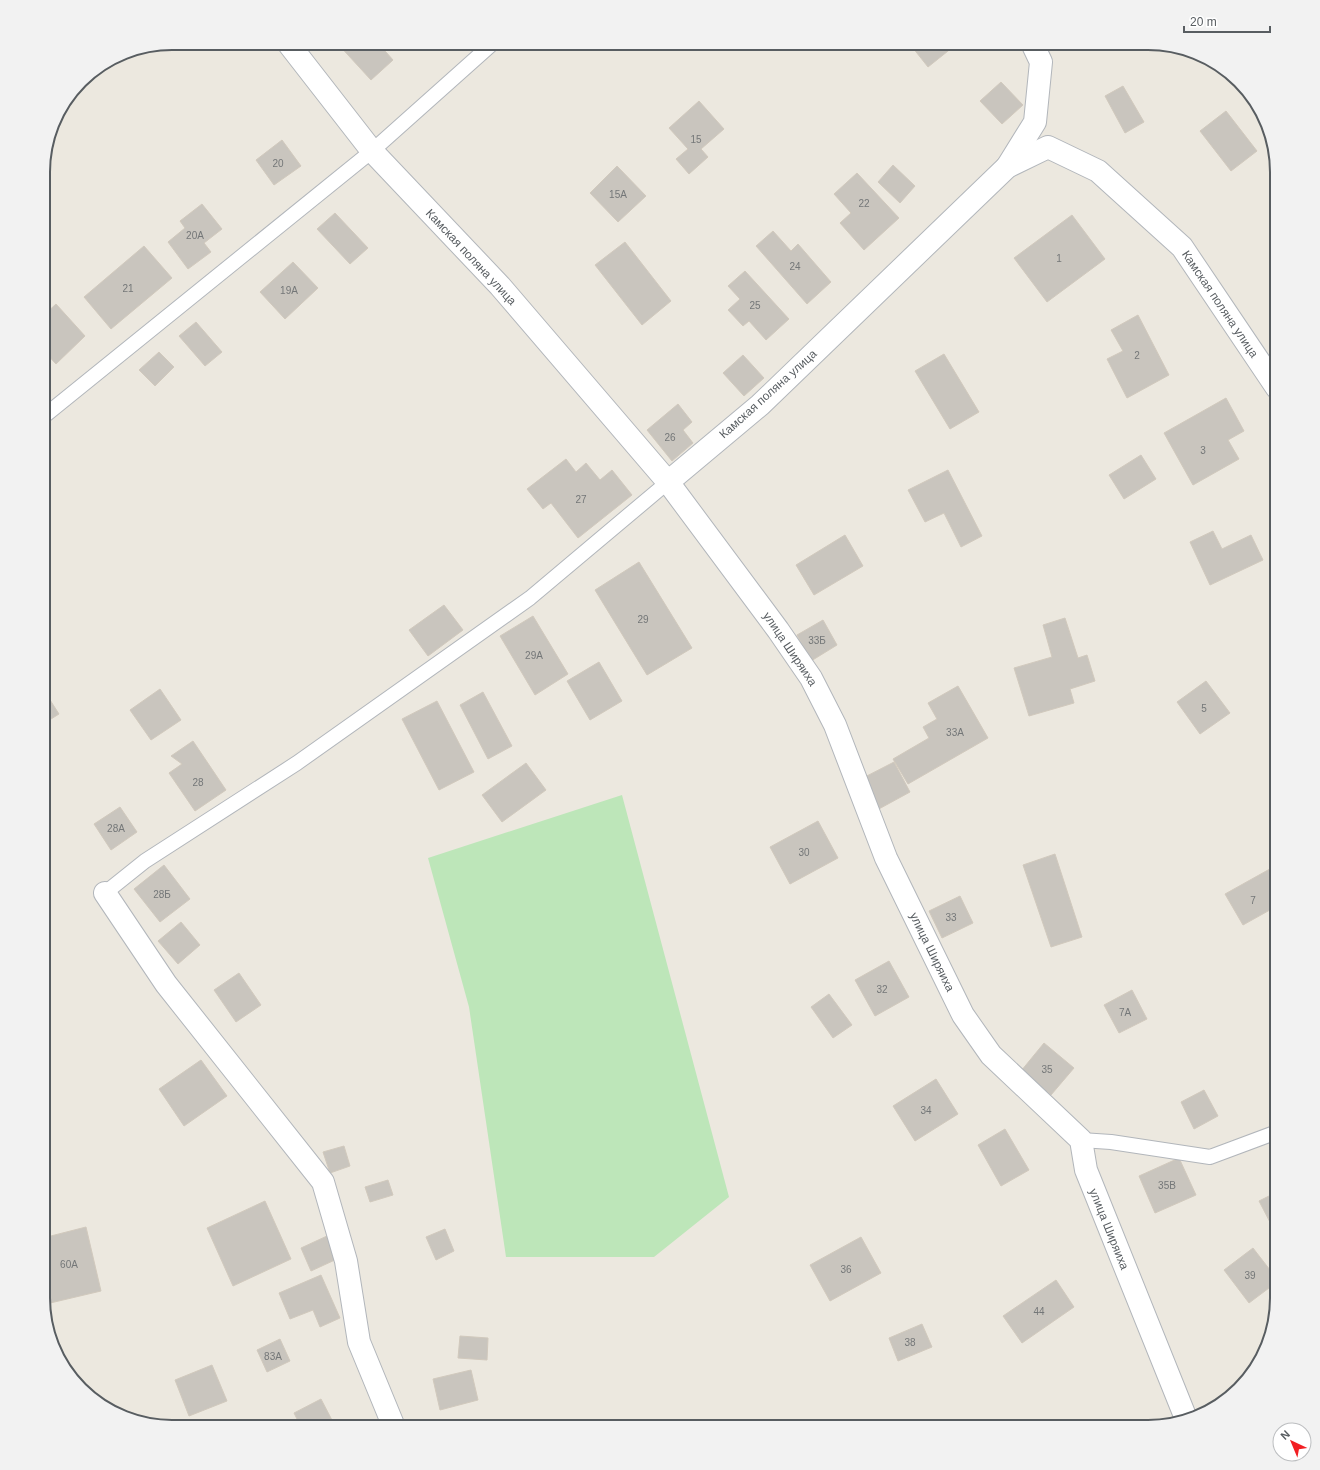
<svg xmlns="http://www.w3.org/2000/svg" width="1320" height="1470" font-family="Arial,sans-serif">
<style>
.green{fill:#bde6b9}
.building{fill:#c9c5be;stroke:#d1c9bd}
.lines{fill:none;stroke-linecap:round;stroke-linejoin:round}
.service-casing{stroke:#b2b6bb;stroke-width:16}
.minor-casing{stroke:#b2b6bb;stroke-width:24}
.service{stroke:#fff;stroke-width:14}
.minor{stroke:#fff;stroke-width:22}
.labels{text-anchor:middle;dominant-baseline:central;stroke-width:3;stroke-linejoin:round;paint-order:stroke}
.number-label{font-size:10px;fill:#747778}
.street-label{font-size:12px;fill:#585d61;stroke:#fff}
.rim{fill:none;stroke:#585d61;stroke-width:2}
</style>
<rect width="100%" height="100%" fill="#ece8df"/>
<path class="green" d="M622,795l107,402 -75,60h-148l-37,-250 -41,-149z"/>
<g class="building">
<path d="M337,43h41l15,17 -22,20z"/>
<path d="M909,43h49l-30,24z"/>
<path d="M1001,82l22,23 -21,19 -22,-23z"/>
<path d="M1123,86l21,36 -19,11 -20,-37z"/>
<path d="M699,101l25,28 -23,20 7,8 -19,17 -13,-15 12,-10 -19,-21z"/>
<path d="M1226,111l31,40 -26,20 -31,-40z"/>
<path d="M50,140l4,6 -8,6z"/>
<path d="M282,140l19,26 -27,19 -18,-25z"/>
<path d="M893,165l22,21 -15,17 -22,-21z"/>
<path d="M617,166l29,30 -28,26 -28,-29z"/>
<path d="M857,173l42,45 -35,32 -24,-27 11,-10 -17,-19z"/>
<path d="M202,204l20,25 -18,14 7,9 -23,17 -20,-27 17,-14 -5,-7z"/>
<path d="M335,213l33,35 -18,16 -33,-35z"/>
<path d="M1072,215l33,44 -58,43 -33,-44z"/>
<path d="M773,231l18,20 7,-7 33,38 -24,22 -51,-58z"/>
<path d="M625,242l46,59 -29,24 -47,-60z"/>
<path d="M144,246l28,32 -61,51 -27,-32z"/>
<path d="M293,262l25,26 -33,31 -25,-27z"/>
<path d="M745,271l44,48 -23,21 -17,-19 -6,5 -15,-16 12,-11 -12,-13z"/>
<path d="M56,304l29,32 -29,28 -13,-14v-34z"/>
<path d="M1138,315l31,60 -42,23 -20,-39 16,-8 -12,-21z"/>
<path d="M196,322l26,30 -17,14 -26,-30z"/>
<path d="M159,352l15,15 -19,19 -16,-16z"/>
<path d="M944,354l35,58 -29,17 -35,-58z"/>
<path d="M743,355l21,23 -20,18 -21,-23z"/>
<path d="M1226,398l18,33 -16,9 11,19 -46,26 -29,-52z"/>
<path d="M678,404l14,18 -9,8 10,13 -21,18 -25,-31z"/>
<path d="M1141,455l15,24 -32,20 -15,-24z"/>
<path d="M566,459l10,13 10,-9 14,17 12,-10 20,25 -54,43 -27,-35 -8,6 -16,-20z"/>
<path d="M948,470l34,66 -21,11 -17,-34 -19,9 -17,-32z"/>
<path d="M1213,531l9,18 29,-14 12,25 -53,25 -20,-43z"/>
<path d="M845,535l18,31 -49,29 -18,-30z"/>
<path d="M639,562l53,86 -45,27 -52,-85z"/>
<path d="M444,605l19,25 -35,26 -19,-26z"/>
<path d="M533,616l35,58 -33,21 -35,-59z"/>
<path d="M1065,618l13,40 9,-3 8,26 -25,8 4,14 -45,13 -15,-48 38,-11 -9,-32z"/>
<path d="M823,620l14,25 -26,16 -14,-26z"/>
<path d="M599,662l23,39 -32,19 -23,-39z"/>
<path d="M1206,681l24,32 -30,21 -23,-32z"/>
<path d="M958,686l30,52 -80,46 -15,-25 36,-21 -6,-11 14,-8 -9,-16z"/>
<path d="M43,689l16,25 -16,10z"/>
<path d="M160,689l21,31 -30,20 -21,-30z"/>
<path d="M483,692l29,54 -24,13 -28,-54z"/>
<path d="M437,701l37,71 -35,18 -37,-71z"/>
<path d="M193,741l33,49 -31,21 -26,-38 13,-9 -11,-8z"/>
<path d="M894,762l16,30 -33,18 -16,-31z"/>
<path d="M526,763l20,27 -44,32 -20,-27z"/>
<path d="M120,807l17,25 -26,18 -17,-26z"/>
<path d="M818,821l20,37 -48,26 -20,-37z"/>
<path d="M1055,854l27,83 -31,10 -28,-82z"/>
<path d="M164,865l26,34 -30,23 -26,-33z"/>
<path d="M1277,865v41l-34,19 -18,-31z"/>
<path d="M960,896l13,27 -31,15 -13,-27z"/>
<path d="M181,922l19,23 -22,19 -20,-23z"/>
<path d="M889,961l20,36 -34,19 -20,-36z"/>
<path d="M239,973l22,32 -25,17 -22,-32z"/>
<path d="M1132,990l15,29 -28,14 -15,-28z"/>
<path d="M829,994l23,31 -19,13 -22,-31z"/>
<path d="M1044,1043l30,25 -23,27 -30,-24z"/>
<path d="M201,1060l26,36 -43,30 -25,-37z"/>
<path d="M936,1079l22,35 -43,27 -22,-35z"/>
<path d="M1204,1090l14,26 -24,13 -13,-27z"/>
<path d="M1005,1129l24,41 -28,16 -23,-41z"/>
<path d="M344,1146l6,20 -20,7 -7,-21z"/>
<path d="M1179,1158l17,37 -41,18 -16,-37z"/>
<path d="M388,1180l5,15 -23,7 -5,-15z"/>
<path d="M1277,1192v34l-4,2 -14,-27z"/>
<path d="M265,1201l26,58 -58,27 -26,-58z"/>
<path d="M86,1227l15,64 -55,13 -3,-14v-52z"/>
<path d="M445,1229l9,22 -18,9 -10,-23z"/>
<path d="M327,1236l10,23 -26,12 -10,-23z"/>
<path d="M861,1237l20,36 -51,28 -20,-36z"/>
<path d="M1253,1248l24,31v3l-28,21 -25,-33z"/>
<path d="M321,1275l19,43 -20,9 -7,-17 -23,9 -11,-26z"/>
<path d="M1056,1280l18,27 -52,36 -19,-27z"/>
<path d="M922,1324l10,23 -34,14 -9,-23z"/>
<path d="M460,1336l28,2 -1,22 -29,-2z"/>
<path d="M280,1339l10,22 -23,11 -10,-22z"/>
<path d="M212,1365l15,36 -38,15 -14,-36z"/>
<path d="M471,1370l7,30 -38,10 -7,-31z"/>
<path d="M321,1399l13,25 -6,3h-27l-7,-14z"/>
</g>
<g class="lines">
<g class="service-casing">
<g id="service">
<path d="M43,417l329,-266 121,-108"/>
<path d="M105,893l40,-32 152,-98 233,-165 138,-116"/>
<path d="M1081,1140l30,2 99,15 67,-25"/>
</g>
</g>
<g class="minor-casing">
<g id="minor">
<path d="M288,43l84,108 128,135 168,196 92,-77 247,-238 41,-20 50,24 84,76 95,141"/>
<path d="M1007,167l28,-45 6,-60 -9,-19"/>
<path d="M668,482l110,148 33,48 24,47 51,133 77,157 28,40 90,85 5,30 101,251"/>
<path d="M105,893l61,91 157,198 23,79 13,81 35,85"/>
</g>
</g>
<use href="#service" class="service"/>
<use href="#minor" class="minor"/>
</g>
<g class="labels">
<g class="number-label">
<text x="696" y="139">15</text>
<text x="278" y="163">20</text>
<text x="618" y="194">15А</text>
<text x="864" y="203">22</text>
<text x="195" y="235">20А</text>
<text x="1059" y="258">1</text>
<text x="795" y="266">24</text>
<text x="128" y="288">21</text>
<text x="289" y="290">19А</text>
<text x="755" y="305">25</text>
<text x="1137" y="355">2</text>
<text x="670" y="437">26</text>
<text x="1203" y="450">3</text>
<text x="581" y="499">27</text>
<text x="643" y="619">29</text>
<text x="817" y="640">33Б</text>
<text x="534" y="655">29А</text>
<text x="1204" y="708">5</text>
<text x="955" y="732">33А</text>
<text x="198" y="782">28</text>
<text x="116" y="828">28А</text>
<text x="804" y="852">30</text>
<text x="162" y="894">28Б</text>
<text x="1253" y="900">7</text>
<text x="951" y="917">33</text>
<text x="882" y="989">32</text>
<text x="1125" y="1012">7А</text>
<text x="1047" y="1069">35</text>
<text x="926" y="1110">34</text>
<text x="1167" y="1185">35В</text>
<text x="69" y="1264">60А</text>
<text x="846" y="1269">36</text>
<text x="1250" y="1275">39</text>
<text x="1039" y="1311">44</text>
<text x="910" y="1342">38</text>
<text x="273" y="1356">83А</text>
</g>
<g class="street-label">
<text transform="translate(471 257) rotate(47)">Камская поляна улица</text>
<text transform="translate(1220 304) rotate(56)">Камская поляна улица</text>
<text transform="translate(768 394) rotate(-42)">Камская поляна улица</text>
<text transform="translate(790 649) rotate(56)">улица Ширяиха</text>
<text transform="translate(932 952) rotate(64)">улица Ширяиха</text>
<text transform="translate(1109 1229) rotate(68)">улица Ширяиха</text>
</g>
</g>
<path d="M0 0H1320V1470H0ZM172 50H1148A122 122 0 0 1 1270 172V1298A122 122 0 0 1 1148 1420H172A122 122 0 0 1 50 1298V172A122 122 0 0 1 172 50Z" fill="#f2f2f2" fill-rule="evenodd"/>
<path class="rim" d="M172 50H1148A122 122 0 0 1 1270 172V1298A122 122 0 0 1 1148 1420H172A122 122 0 0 1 50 1298V172A122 122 0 0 1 172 50Z"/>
<g transform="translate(1292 1442) rotate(316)"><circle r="19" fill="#ffffff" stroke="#bcbec0"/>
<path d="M0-3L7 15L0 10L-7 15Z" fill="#f21f23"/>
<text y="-6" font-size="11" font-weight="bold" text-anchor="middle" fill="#585d61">N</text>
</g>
<path d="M1184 26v6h86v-6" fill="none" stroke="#585d61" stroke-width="2"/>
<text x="1190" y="26" font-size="12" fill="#585d61" stroke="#ffffff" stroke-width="3" paint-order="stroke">20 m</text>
</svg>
